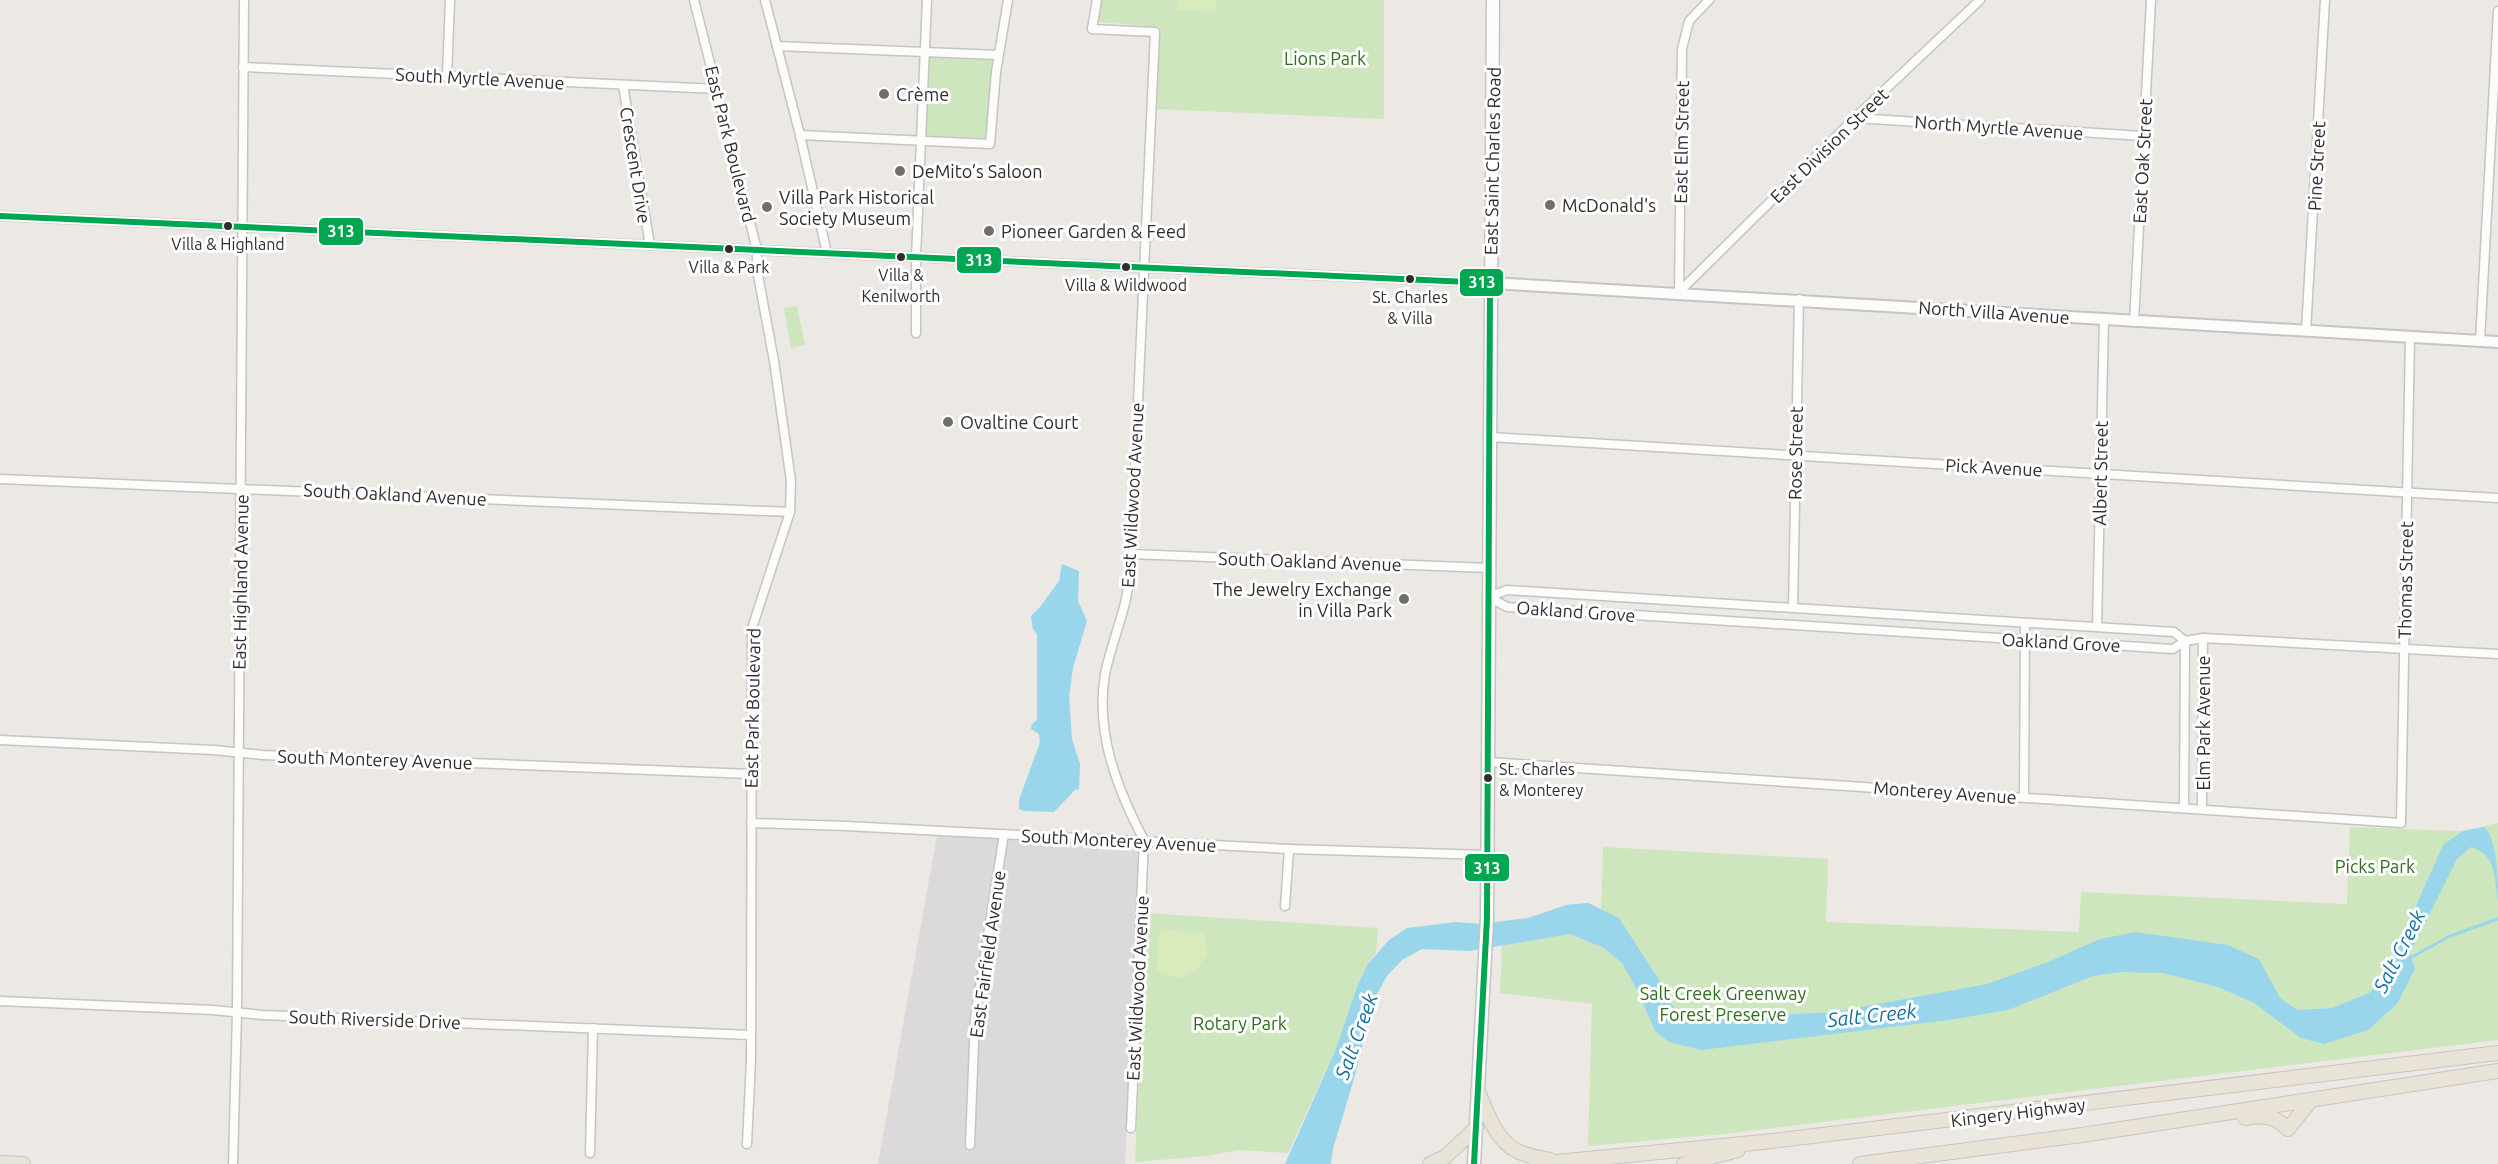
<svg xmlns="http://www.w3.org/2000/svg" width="2498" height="1164" font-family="Ubuntu,sans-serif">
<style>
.industrial{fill:#dcd9db}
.green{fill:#cee6be}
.pitch{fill:#d9eabb}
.water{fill:#99d6ec}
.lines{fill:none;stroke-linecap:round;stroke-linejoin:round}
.stream{stroke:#99d6ec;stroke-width:3}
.minor-casing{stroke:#c5c4c5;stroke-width:11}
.tertiary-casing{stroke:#c5c4c5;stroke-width:14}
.secondary-casing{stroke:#c5c4c5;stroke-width:15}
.trunk-casing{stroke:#c6c5c4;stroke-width:16}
.minor{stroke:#fcfcfb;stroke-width:8}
.tertiary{stroke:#fcfcfb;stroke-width:10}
.secondary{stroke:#fcfcfb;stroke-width:12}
.trunk{stroke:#e9e2d6;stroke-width:14}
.bus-1-casing{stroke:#fff;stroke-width:10}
.bus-1{stroke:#00a651;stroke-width:6}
.poi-dot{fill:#706f6e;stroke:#fff;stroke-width:2}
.bus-dot{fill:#2e2e2e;stroke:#fff;stroke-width:2}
.labels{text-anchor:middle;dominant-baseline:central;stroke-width:6;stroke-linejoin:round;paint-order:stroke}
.bus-label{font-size:16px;fill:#2e2e2e;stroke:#fff}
.park-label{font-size:18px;fill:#2c6e1b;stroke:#fff}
.street-label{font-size:18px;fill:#2e2e2e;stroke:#fff}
.poi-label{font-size:18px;fill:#2e2e2e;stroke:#fff;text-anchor:start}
.water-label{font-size:20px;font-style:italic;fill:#0d6fa3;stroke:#fff}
.line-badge{stroke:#fff;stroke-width:2}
.badge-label{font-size:16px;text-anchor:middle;font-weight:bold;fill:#fff}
</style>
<rect width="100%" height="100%" fill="#ece8e4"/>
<path class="industrial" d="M937,836l203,8 -15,320h-247z"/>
<g class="green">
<path d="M1101,0h283v119l-228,-10 4,-82 -62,-5z"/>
<path d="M928,55l66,3 -6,83 -64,-4z"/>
<path d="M797,306l8,39 -14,3 -7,-40z"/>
<path d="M2498,823v217l-774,94 -136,12 4,-142 -92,-11 3,-72 25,-3 38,-13 22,-2 13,6 2,-62 225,12 -2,63 253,10 2,-40 266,12 3,-77 113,4z"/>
<path d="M1146,913l232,15 -2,25 -9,12 -10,22 -22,64 -47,102 -50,-3 -31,6 -72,6z"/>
</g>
<g class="pitch">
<path d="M1177,0h39l-1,12 -38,-2z"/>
<path d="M1165,930l39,3 3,21 -10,15 -17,9 -23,-7 2,-38z"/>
</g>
<g class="water">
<path d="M1062,564l17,7 -1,30 9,20 -14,47 -4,29 3,42 8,25 -1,25 -4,1 -21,22 -30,-1 -5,-2v-9l21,-58 -1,-8 -8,-5 1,-5 5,-4v-86l-4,-5 -2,-13 9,-9 19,-26z"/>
<path d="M2484,827c14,13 14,53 14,76 -4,-24 0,-48 -27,-56l-14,12 -47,94 5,16 -18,35 -29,26 -44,14 -23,-6 -47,-35 -36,-16 -55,-14 -42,-1 -28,4 -85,34 -59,10 -248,30 -32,-8 -14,-11 -19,-43 -14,-25 -18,-15 -34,-14 -101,17 -47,-2 -20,11 -15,16 -14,25 -17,71 -23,77 -2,15h-46l50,-113 22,-64 10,-22 22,-25 18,-12 49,-6 25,2 47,-6 38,-13 22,-2 31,15 42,65 4,14 16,18 20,4 133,-7 153,-28 61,-22 52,-23 36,-7 92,13 31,14 21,39 17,12 35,-2 37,-15 14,-13 60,-135 20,-14z"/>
</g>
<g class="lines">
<path class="stream" d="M2410,958l40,-22 48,-17"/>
<g class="minor-casing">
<g id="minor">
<path d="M694,0l63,250v20l17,91 17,120 -1,31 -38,116 -1,432 -4,84"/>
<path d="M765,0l35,135 27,118"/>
<path d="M1097,0l-5,29 63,3 -24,522c-1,16 -2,33 -6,49 -6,24 -15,47 -20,71 -10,58 12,115 39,166l-13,288"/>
<path d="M777,46l221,9"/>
<path d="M243,67l475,22"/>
<path d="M447,77l3,-77"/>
<path d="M623,85l27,160"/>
<path d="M1855,118l288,18"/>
<path d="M800,135l190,9 6,-72 12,-72"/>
<path d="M0,216l1490,67"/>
<path d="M1679,292l176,-174 125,-118"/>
<path d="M1679,292l3,-243 7,-28 20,-21"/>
<path d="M2134,322l17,-322"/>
<path d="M2306,331l19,-331"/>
<path d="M916,333v-76l11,-257"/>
<path d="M2480,341l18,-330"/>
<path d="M1490,437l1008,61"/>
<path d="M0,479l790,33"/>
<path d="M1131,554l358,14"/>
<path d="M1489,597l18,10 666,42 12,-8 18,-3 295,16"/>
<path d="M1489,597l18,-7 667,42 11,9"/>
<path d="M1793,607l6,-308"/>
<path d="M2097,626l7,-306"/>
<path d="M0,740l214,10 49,5 488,19"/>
<path d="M1488,762l913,61 9,-486"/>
<path d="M2024,797l1,-174"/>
<path d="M2184,808l1,-167"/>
<path d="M2202,809l1,-171"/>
<path d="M751,823l95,3 443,23 198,6"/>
<path d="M1285,906l4,-57"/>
<path d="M0,1001l213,9 49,5 488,20"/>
<path d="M970,1145l5,-127 29,-184"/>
<path d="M590,1153l3,-125"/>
<path d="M233,1164l4,-152 7,-1012"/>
</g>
</g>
<g class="tertiary-casing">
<path id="tertiary" d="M1490,283l1008,59"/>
</g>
<g class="secondary-casing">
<path id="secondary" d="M1474,1164l13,-246 6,-918"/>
</g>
<g class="trunk-casing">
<g id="trunk">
<path d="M1478,1091c8,20 18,50 39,60 10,5 23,7 33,9"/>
<path d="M2245,1118c18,-3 29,-3 43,11l23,-29"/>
<path d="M0,1163l23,1"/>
<path d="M1430,1164l15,-7 31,-29"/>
<path d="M1536,1164l227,-22 735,-89"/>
<path d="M1684,1164l54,-14"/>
<path d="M1860,1164l222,-29 416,-64"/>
</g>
</g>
<use href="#minor" class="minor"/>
<use href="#tertiary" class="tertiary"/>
<use href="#secondary" class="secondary"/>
<use href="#trunk" class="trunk"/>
<g class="bus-1-casing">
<path id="bus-1" d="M0,216l1490,67 -3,635 -13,246"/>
</g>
<use href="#bus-1" class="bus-1"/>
</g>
<g class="poi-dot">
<circle cx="884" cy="94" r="6"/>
<circle cx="900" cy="171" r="6"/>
<circle cx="1550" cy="205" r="6"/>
<circle cx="767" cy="207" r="6"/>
<circle cx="989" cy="231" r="6"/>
<circle cx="948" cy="422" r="6"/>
<circle cx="1404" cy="599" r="6"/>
</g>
<g class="bus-dot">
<circle cx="228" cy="226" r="5"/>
<circle cx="729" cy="249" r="5"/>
<circle cx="901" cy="257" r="5"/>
<circle cx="1126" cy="267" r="5"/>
<circle cx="1410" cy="279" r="5"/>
<circle cx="1488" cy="778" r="5"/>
</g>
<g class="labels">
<g class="bus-label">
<text x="228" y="244">Villa &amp; Highland</text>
<text x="729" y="267">Villa &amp; Park</text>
<text x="901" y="275">Villa &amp;<tspan x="901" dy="21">Kenilworth</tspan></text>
<text x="1126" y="285">Villa &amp; Wildwood</text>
<text x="1410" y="297">St. Charles<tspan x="1410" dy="21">&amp; Villa</tspan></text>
<text x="1499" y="769" text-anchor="start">St. Charles<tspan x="1499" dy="21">&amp; Monterey</tspan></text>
</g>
<g class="park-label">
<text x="1325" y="58">Lions Park</text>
<text x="2375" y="866">Picks Park</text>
<text x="1723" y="993">Salt Creek Greenway<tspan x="1723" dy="21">Forest Preserve</tspan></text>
<text x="1240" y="1023">Rotary Park</text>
</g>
<g class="street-label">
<text transform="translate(480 78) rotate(3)">South Myrtle Avenue</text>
<text transform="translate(1999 127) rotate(4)">North Myrtle Avenue</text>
<text transform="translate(1681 142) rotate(-89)">East Elm Street</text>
<text transform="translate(731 144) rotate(76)">East Park Boulevard</text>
<text transform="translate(1829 145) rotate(-44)">East Division Street</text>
<text transform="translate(1492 161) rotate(-89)">East Saint Charles Road</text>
<text transform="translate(2142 161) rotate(-87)">East Oak Street</text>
<text transform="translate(636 165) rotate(81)">Crescent Drive</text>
<text transform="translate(2316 166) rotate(-87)">Pine Street</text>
<text transform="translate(1994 312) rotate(4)">North Villa Avenue</text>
<text transform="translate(1795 453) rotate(-89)">Rose Street</text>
<text transform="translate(1994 467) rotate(3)">Pick Avenue</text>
<text transform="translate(2100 473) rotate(-89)">Albert Street</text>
<text transform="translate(395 494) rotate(3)">South Oakland Avenue</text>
<text transform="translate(1132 495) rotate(-87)">East Wildwood Avenue</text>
<text transform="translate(1310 561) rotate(2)">South Oakland Avenue</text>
<text transform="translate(2405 580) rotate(-89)">Thomas Street</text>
<text transform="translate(240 582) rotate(-89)">East Highland Avenue</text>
<text transform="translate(1576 611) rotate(4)">Oakland Grove</text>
<text transform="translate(2061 642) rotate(3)">Oakland Grove</text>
<text transform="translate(752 708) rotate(-89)">East Park Boulevard</text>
<text transform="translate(2203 723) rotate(-90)">Elm Park Avenue</text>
<text transform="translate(375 759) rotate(2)">South Monterey Avenue</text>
<text transform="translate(1945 792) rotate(4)">Monterey Avenue</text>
<text transform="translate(1119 840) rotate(3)">South Monterey Avenue</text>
<text transform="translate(987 954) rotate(-82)">East Fairfield Avenue</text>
<text transform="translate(1137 988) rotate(-87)">East Wildwood Avenue</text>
<text transform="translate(375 1019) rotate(2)">South Riverside Drive</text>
<text transform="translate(2018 1112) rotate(-7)">Kingery Highway</text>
</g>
<g class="poi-label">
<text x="896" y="94">Crème</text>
<text x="912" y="171">DeMito’s Saloon</text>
<text x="779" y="197">Villa Park Historical<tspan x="779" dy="21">Society Museum</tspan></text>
<text x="1562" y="205">McDonald's</text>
<text x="1001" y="231">Pioneer Garden &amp; Feed</text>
<text x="960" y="422">Ovaltine Court</text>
<text x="1392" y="589" text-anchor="end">The Jewelry Exchange<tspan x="1392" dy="21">in Villa Park</tspan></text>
</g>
<g class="water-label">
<text transform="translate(2399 951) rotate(-63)">Salt Creek</text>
<text transform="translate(1872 1015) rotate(-6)">Salt Creek</text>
<text transform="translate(1356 1036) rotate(-70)">Salt Creek</text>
</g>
</g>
<g class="line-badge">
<rect x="318" y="217" width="46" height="29" rx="6" fill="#00a651"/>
<rect x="956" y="246" width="46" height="28" rx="6" fill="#00a651"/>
<rect x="1459" y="268" width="45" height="29" rx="6" fill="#00a651"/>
<rect x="1464" y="853" width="46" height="29" rx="6" fill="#00a651"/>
</g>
<g class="badge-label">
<text x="341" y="237">313</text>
<text x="979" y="266">313</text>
<text x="1482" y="288">313</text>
<text x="1487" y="874">313</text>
</g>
</svg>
